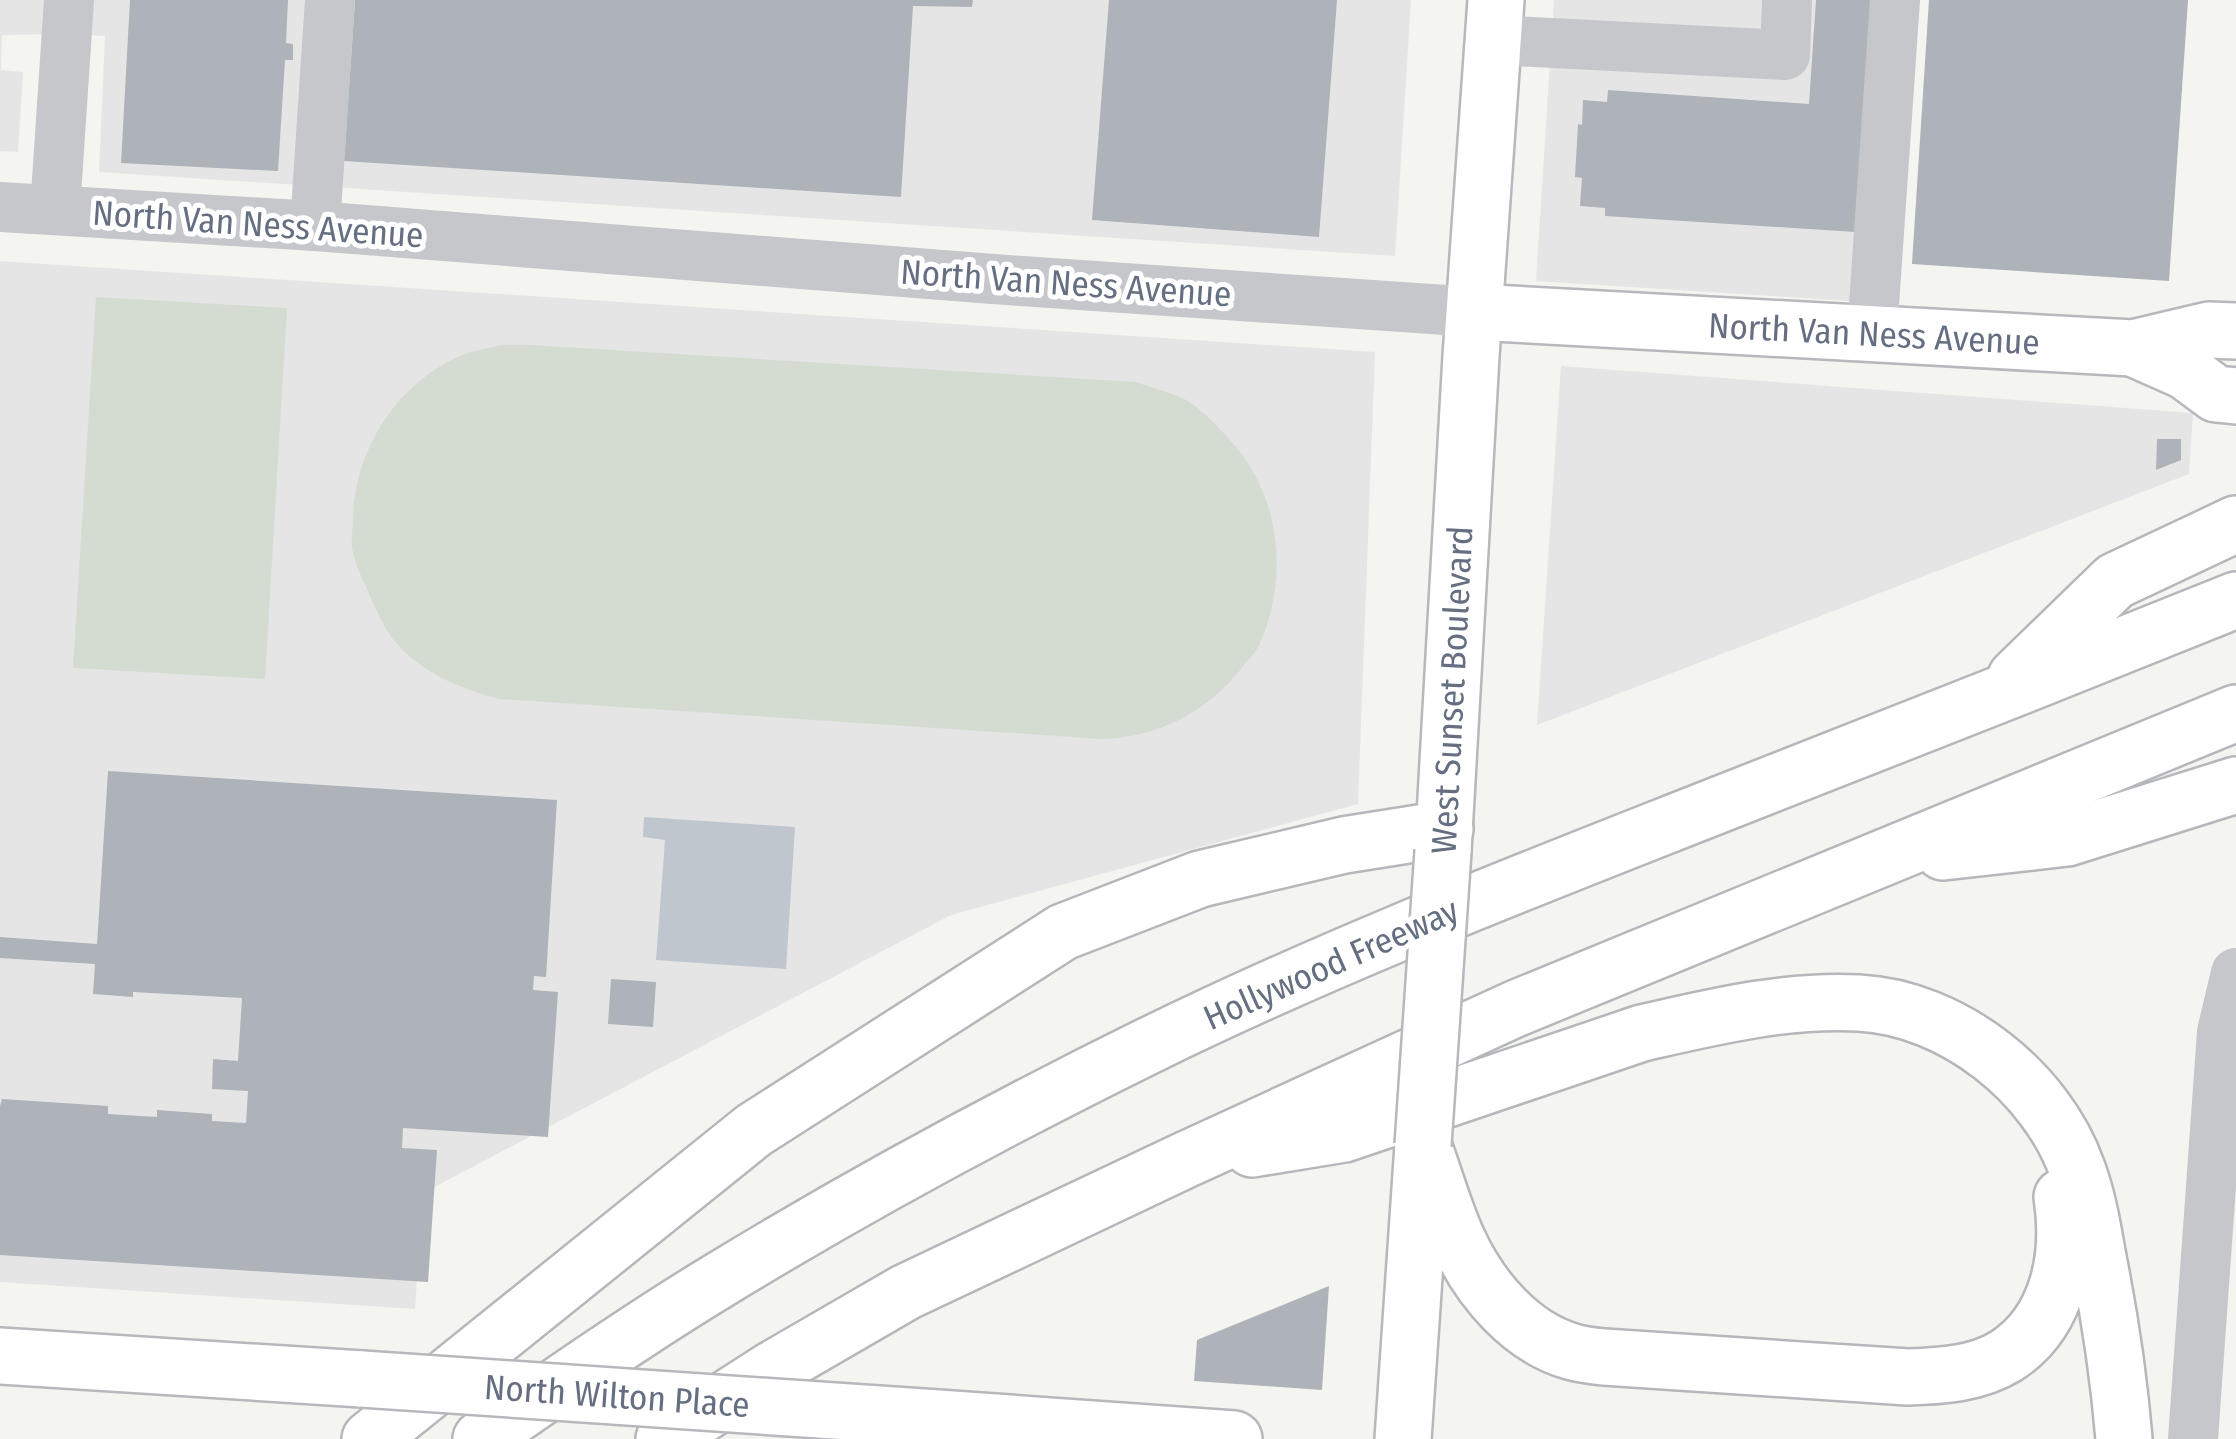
<svg xmlns="http://www.w3.org/2000/svg" width="2236" height="1439" font-family="'Fira Sans Condensed',sans-serif">
<style>
.built{fill:#e5e5e5}
.green{fill:#d4dcd2}
.water{fill:#c0c6cd}
.building{fill:#aeb2b9}
.lines{fill:none;stroke-linecap:round;stroke-linejoin:round}
.major-casing{stroke:#b6b8bc;stroke-width:60}
.highway-casing{stroke:#b5b7bb;stroke-width:60}
.minor{stroke:#c5c7cb;stroke-width:50}
.major{stroke:#fff;stroke-width:55}
.highway{stroke:#fff;stroke-width:55}
.major-bridge-casing{stroke:#b6b8bc;stroke-width:60;stroke-linecap:butt}
.major-bridge{stroke:#fff;stroke-width:55}
.labels{text-anchor:middle;dominant-baseline:central;stroke-width:10;stroke-linejoin:round;paint-order:stroke}
.street-label{font-size:35px;fill:#656f81;stroke:#fff}
</style>
<rect width="100%" height="100%" fill="#f4f5f1"/>
<g class="built">
<path d="M0,0h1411l-16,256 -1296,-84 6,-136 -38,-2 -65,1 -1,35 22,2 -5,80 -18,-1z"/>
<path d="M1554,0h332l-20,302 -330,-21z"/>
<path d="M0,261l1375,91 -17,452 -407,111 -528,278 -8,116 -415,-27z"/>
<path d="M1561,366l632,47 -4,61 -652,251z"/>
</g>
<g class="green">
<path d="M96,297l191,11 -22,371 -192,-11z"/>
<path d="M502,345h29l605,37c16,6 35,10 50,18 16,9 32,27 45,41 49,54 58,133 30,200 -3,9 -11,17 -17,24 -34,46 -86,73 -143,74l-602,-40c-35,-9 -77,-26 -101,-54 -12,-13 -20,-31 -27,-47 -7,-15 -16,-33 -19,-50 -1,-10 1,-21 1,-31 3,-70 45,-136 112,-163 11,-4 25,-6 37,-9z"/>
</g>
<path class="water" d="M644,817l151,10 -9,142 -130,-9 9,-120 -22,-3z"/>
<g class="building">
<path d="M130,0h158l-2,43 7,1v16h-8l-7,111 -157,-8z"/>
<path d="M355,0h618l-1,7 -59,-1 -12,191 -557,-36z"/>
<path d="M1109,0h228l-18,237 -227,-17z"/>
<path d="M1816,0h70l-15,233 -266,-17v-8l-25,-2 2,-28 -7,-1 3,-53 4,1 1,-25 24,2 1,-12 201,14z"/>
<path d="M1929,0h259l-19,281 -257,-17z"/>
<path d="M2157,439h24v21l-25,10z"/>
<path d="M108,771l449,29 -11,177 -12,-1 -1,14 25,2 -10,145 -145,-9 -1,20 35,2 -9,132 -428,-27v-149l2,-7 106,7v8l49,3v-7l55,4v7l34,2 2,-32 -36,-2 1,-30 25,2 4,-63 -109,-6v5l-40,-3 2,-30 -95,-6v-21l97,7z"/>
<path d="M611,979l45,3 -3,45 -45,-3z"/>
<path d="M1329,1286l-7,104 -128,-9 3,-41z"/>
</g>
<g class="lines">
<g class="major-casing">
<g id="major">
<path d="M1475,312l658,36 76,-18 27,1"/>
<path d="M2133,348l52,23 31,23 20,2"/>
<path d="M1443,851l28,-495 25,-356"/>
<path d="M0,1356l362,23"/>
<path d="M938,1418l296,21"/>
<path d="M1403,1439l20,-294"/>
</g>
</g>
<g class="highway-casing">
<g id="highway">
<path d="M2016,677l99,-96 121,-57"/>
<path d="M1943,852l124,-14 169,-53"/>
<path d="M1423,1145c12,32 21,66 35,96 22,48 63,97 115,111 10,3 21,4 31,5l304,20c33,-1 69,-3 98,-21 53,-34 65,-101 56,-159"/>
<path d="M1252,1149l92,-15 298,-101c71,-16 143,-34 217,-30 94,5 187,79 218,166 11,29 16,60 21,89 12,60 21,121 26,181"/>
<path d="M370,1439l384,-309 309,-198 137,-53 144,-34 101,-16"/>
<path d="M481,1439c78,-55 156,-109 237,-158 139,-85 284,-163 430,-235 179,-88 365,-160 550,-233 180,-70 359,-141 538,-213"/>
<path d="M664,1439l109,-70 133,-77 279,-132 332,-152 719,-295"/>
</g>
</g>
<g class="minor">
<path d="M1494,40l291,15 2,-55"/>
<path d="M0,207l315,19 678,53 482,33"/>
<path d="M55,210l14,-210"/>
<path d="M315,226l15,-226"/>
<path d="M1872,334l23,-334"/>
<path d="M2193,1439l29,-407 14,-59"/>
</g>
<use href="#major" class="major"/>
<use href="#highway" class="highway"/>
<g class="major-bridge-casing">
<g id="major-bridge">
<path d="M1423,1145l20,-294"/>
<path d="M362,1379l576,39"/>
</g>
</g>
<use href="#major-bridge" class="major-bridge"/>
</g>
<g class="labels">
<g class="street-label">
<text transform="translate(258 224) rotate(4)">North Van Ness Avenue</text>
<text transform="translate(1066 283) rotate(4)">North Van Ness Avenue</text>
<text transform="translate(1874 334) rotate(3)">North Van Ness Avenue</text>
<text transform="translate(1452 690) rotate(-87)">West Sunset Boulevard</text>
<text transform="translate(1331 964) rotate(-24)">Hollywood Freeway</text>
<text transform="translate(617 1396) rotate(4)">North Wilton Place</text>
</g>
</g>
</svg>
